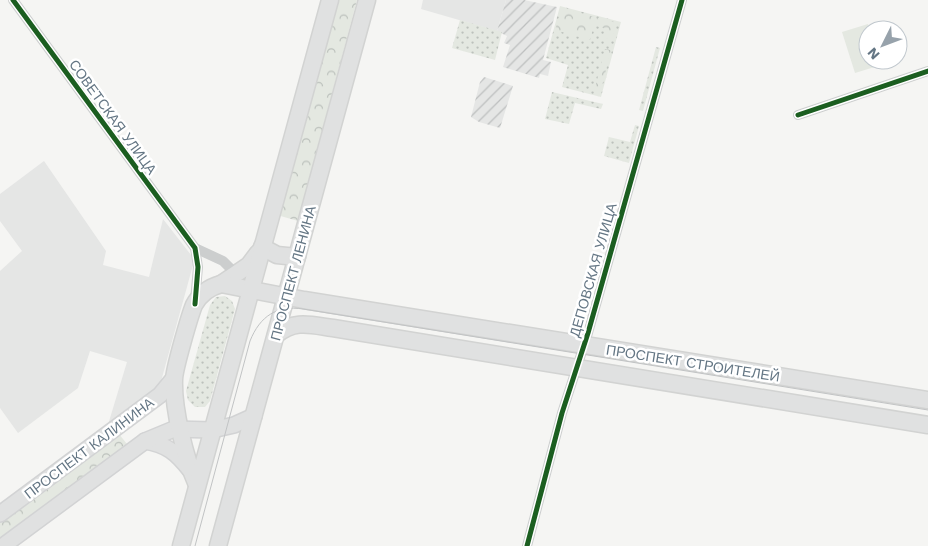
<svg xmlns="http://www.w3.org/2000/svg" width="928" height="546" font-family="'Work Sans',sans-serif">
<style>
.built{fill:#e5e6e5}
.industrial{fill:url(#industrial-furrows)}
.grass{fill:url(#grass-dots)}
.forest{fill:url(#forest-crowns)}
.park{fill:#e4e8e1}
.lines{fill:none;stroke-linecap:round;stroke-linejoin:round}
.secondary-casing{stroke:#d2d3d4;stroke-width:18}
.primary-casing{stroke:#d2d3d2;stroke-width:19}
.minor{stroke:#cccece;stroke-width:10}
.secondary{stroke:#e0e1e1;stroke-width:15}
.primary{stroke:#e0e1e1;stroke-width:16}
.tram{stroke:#c1c3c4;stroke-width:1}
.cycleway-casing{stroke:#fff;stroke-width:8}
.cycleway{stroke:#1b5e20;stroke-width:5}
.labels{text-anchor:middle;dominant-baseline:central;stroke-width:5;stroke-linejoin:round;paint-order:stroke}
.street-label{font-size:14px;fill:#647684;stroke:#fff}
</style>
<defs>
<pattern id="industrial-furrows" width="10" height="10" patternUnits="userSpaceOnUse" patternTransform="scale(1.25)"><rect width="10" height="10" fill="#e5e6e5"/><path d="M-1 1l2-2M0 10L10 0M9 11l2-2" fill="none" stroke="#bdbfbf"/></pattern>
<pattern id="grass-dots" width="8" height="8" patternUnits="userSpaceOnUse" patternTransform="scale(1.25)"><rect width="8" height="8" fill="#e4e8e1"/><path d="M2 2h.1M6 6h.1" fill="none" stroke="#bcc1bc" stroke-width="1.8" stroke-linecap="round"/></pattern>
<pattern id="forest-crowns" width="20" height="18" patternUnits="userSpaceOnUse" patternTransform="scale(1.25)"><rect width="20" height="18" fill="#e4e8e1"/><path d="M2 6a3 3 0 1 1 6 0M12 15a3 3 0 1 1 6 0" fill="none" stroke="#bcc1bc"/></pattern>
</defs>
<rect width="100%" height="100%" fill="#f5f5f3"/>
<g class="built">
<path d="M423,0h83l-9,31 -76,-22z"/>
<path d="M44,161l62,90 -3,14 46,12 14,-58 28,36 2,10 -33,120 -8,9 -45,34 20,-66 -37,-11 -12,37 -60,45 -18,-25v-137l22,-20 -22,-30v-27z"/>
</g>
<g class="industrial">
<path d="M506,0h18l33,7 -14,53 8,2 -3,14 -8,-2 -1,4 -36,-11 7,-22 -6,-2 3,-7 -10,-5z"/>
<path d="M484,77l29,9 -13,42 -21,-6 -8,-5 9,-35z"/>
</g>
<g class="grass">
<path d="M560,6l61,16 -20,75 -39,-10 6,-22 -22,-7z"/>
<path d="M460,20l42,12 -7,28 -43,-12z"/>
<path d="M656,47l4,1 -17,63 -4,-1z"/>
<path d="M552,92l51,12 -2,5 -26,-6 -6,21 -24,-5z"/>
<path d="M635,125l4,1 -10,37 -25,-7 5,-19 21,5z"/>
<path d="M225,296l7,5 3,8 -25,92 -5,6h-10l-7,-7 -2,-9 24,-86 6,-8z"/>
</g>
<g class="forest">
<path d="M335,0h22l-59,221 -21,-6z"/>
<path d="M562,8l55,15 -5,17 -9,-2 3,-9 -12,-4 -4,15 -35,-10z"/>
<path d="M605,49l6,1 -11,44 -6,-2z"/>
<path d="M119,434l8,10 -127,95v-16z"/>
</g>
<path class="park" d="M868,24l2,6h-2v30h11l2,5 -26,8 -13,-41z"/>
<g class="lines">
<g class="secondary-casing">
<g id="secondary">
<path d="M145,441c22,4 31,11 45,29"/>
<path d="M0,514l160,-119 14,-17"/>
<path d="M3,546l142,-105 29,-12 38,1 22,-5 20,-9"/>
</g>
</g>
<g class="primary-casing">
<g id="primary">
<path d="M262,247l15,8 20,2"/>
<path d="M221,284l28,-19 9,-12"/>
<path d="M276,335c19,-16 35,-10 57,-7l595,97"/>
<path d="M197,485c-12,-27 -24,-76 -23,-105 0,-11 16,-65 20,-75 6,-11 16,-18 27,-21l83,16 624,100"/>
<path d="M181,546l149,-546"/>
<path d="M218,546l149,-546"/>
</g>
</g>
<g class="minor">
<path d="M13,0l182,248 3,19 -3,34"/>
<path d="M798,115l130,-44"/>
<path d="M195,248l28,13 15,15"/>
<path d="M527,546l35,-133 26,-80 94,-333"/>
</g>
<use href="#secondary" class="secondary"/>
<use href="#primary" class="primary"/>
<path class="tram" d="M195,546l55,-205c10,-25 27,-36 53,-32l625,101"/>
<g class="cycleway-casing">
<g id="cycleway">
<path d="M13,0l182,248 3,19 -3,37"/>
<path d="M798,115l130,-44"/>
<path d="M527,546l35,-133 26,-80 94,-333"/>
</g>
</g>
<use href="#cycleway" class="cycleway"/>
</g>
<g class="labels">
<g class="street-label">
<text transform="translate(113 117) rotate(54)">СОВЕТСКАЯ УЛИЦА</text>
<text transform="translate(593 270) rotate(-74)">ДЕПОВСКАЯ УЛИЦА</text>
<text transform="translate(293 273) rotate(-75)">ПРОСПЕКТ ЛЕНИНА</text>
<text transform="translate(693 363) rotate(9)">ПРОСПЕКТ СТРОИТЕЛЕЙ</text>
<text transform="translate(89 448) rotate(-37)">ПРОСПЕКТ КАЛИНИНА</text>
</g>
</g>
<g transform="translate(883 45) rotate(228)"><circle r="24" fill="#ffffff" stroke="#c1c8ce"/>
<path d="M0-4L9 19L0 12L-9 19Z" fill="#97a2ab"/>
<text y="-8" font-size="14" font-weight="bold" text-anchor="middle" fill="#647684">N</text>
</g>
</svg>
